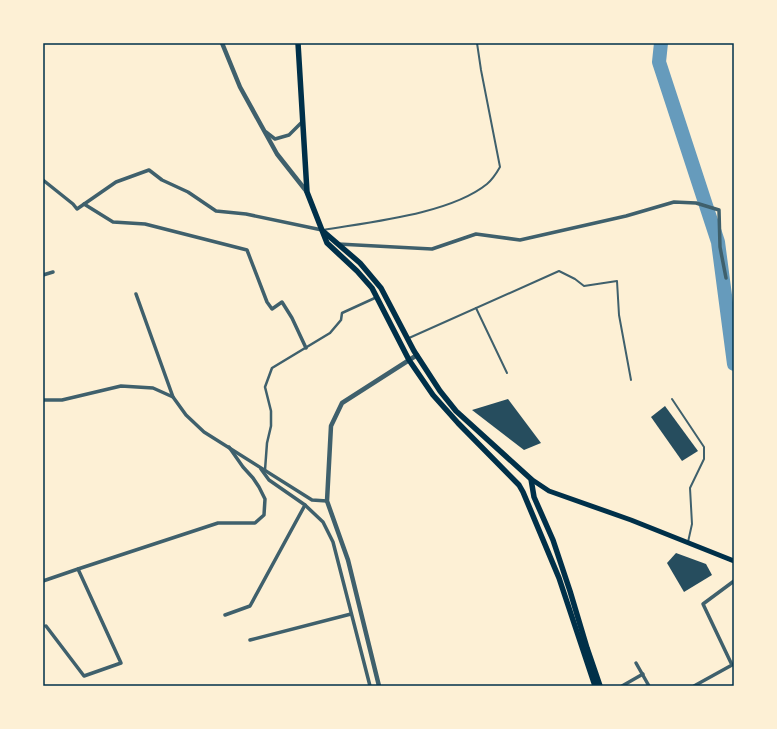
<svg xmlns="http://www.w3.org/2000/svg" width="777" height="729" font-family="Poppins,sans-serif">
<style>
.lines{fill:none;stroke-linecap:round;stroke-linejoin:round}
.river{stroke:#669bbc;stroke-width:14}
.building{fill:#264d5e}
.service{stroke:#3f606c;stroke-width:2}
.pedestrian{stroke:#3f606c;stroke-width:2.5}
.minor{stroke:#3f606c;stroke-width:3.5}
.tertiary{stroke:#3f606c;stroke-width:4.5}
.secondary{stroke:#003049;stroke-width:5}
.primary{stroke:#003049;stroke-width:5.5}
.neatline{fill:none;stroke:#003049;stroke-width:1.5}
</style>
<rect width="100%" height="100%" fill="#fdf0d5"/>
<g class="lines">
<path class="river" d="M661,43l-2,19 59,180 16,122"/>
</g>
<g class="building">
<path d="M508,399l33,44 -17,7 -52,-40z"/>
<path d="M665,406l33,45 -16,10 -31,-44z"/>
<path d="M676,553l30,11 6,11 -28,17 -17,-29z"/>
</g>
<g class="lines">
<g class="service">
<path d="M323,230c47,-8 127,-16 164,-46 6,-5 9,-10 13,-17l-19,-97 -4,-27"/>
<path d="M476,308l31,65"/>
<path d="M409,338l150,-67 16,8 9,7 33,-5 2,34 12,65"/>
<path d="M672,399l32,48v12l-14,29 2,36 -4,18"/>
</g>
<path class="pedestrian" d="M265,470l2,-27 4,-17v-15l-6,-24 7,-19 58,-35 11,-13 1,-7 35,-16"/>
<g class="minor">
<path d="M266,132l9,7 14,-4 13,-13"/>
<path d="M43,180l30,24 4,5 39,-27 33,-12 13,10 26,12 28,19 30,3 76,16"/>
<path d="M84,204l29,18 32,2 102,26 20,52 5,7 10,-7 10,16 14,30"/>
<path d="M338,244l94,5 44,-15 44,6 106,-24 48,-14 22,1 23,7 1,37 6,31"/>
<path d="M43,275l10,-3"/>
<path d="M136,294l37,103 13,18 18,17 108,68 15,1"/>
<path d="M43,400h19l59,-14 32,2 20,9"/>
<path d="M261,469l8,11 36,25 18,17 10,20 37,144"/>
<path d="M43,581l35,-12 140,-46h37l9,-8 1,-16 -6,-12 -6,-9 -10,-11 -14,-20"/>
<path d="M225,615l25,-9 55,-101"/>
<path d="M46,626l38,50 37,-13 -43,-94"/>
<path d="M250,640l101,-26"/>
<path d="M636,663l13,23"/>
<path d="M622,686l21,-12"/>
<path d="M694,686l38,-21 -29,-61 31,-23"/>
</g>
<g class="tertiary">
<path d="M222,43l18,44 37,67 30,38"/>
<path d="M379,686l-31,-126 -21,-59 4,-75 11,-23 75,-48"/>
</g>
<path class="secondary" d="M531,479l18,12 82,29 103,41"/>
<g class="primary">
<path d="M298,43l9,149 20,51 30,28 15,17 37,72 24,35 25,28 61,62 4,7 36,86 36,108"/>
<path d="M324,232l36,31 21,25 33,63 26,40 16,20 75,68 3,18 19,43 17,51 17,57 13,38"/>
</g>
</g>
<rect width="777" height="729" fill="none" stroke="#fdf0d5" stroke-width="88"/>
<rect x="44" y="44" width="689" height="641" class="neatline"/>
</svg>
